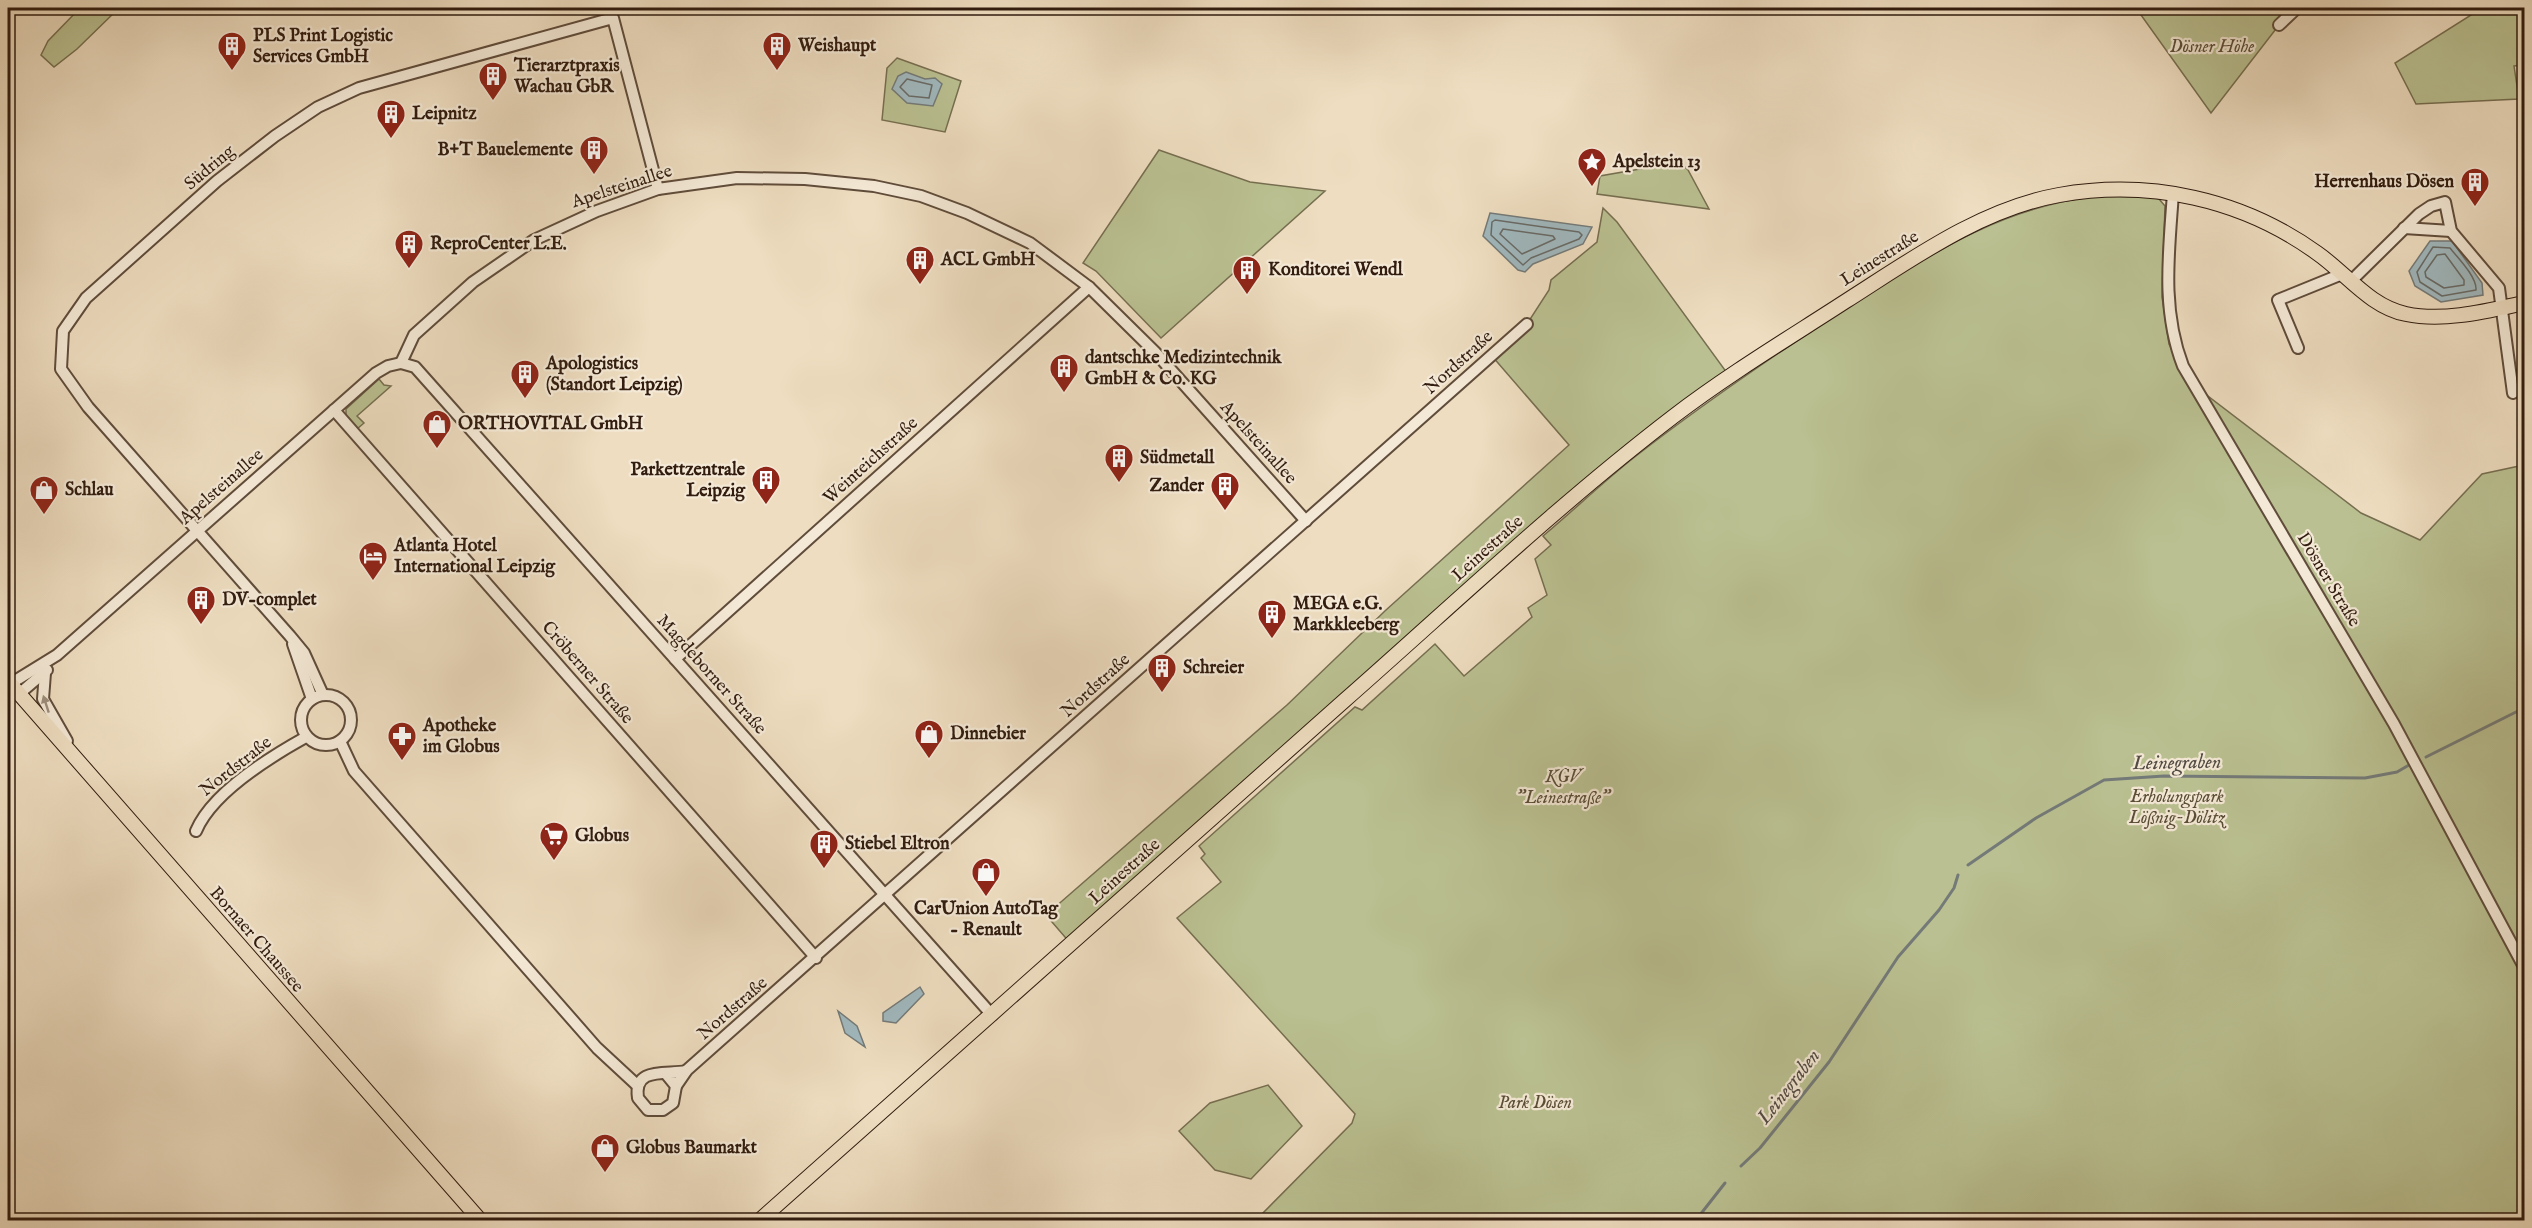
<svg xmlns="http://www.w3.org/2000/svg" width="2532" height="1228" font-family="'IM FELL English',serif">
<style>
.green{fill:#bac091;stroke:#766e50;stroke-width:1.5}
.water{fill:#a0b8be;stroke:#747a78;stroke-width:1.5}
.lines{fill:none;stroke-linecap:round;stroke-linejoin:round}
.shore{stroke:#686a66;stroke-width:1.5}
.stream{stroke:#747a78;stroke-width:3}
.minor-casing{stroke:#604c3b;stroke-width:14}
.major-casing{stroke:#311c0f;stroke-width:16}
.minor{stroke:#f4e9d6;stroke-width:10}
.major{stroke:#eeddc0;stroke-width:14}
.oneway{fill:#9c8d7c}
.labels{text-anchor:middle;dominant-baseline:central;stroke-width:4.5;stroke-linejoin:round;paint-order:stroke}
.poi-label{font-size:18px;font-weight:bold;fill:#311c0f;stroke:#f4e9d6;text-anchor:start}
.park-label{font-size:18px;font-style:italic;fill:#5a4d36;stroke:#f4e9d6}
.street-label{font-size:18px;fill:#311c0f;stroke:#f4e9d6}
.water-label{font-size:20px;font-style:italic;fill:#524b44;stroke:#f4e9d6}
</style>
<rect width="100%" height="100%" fill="#eeddc0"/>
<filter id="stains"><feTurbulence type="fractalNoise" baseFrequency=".00333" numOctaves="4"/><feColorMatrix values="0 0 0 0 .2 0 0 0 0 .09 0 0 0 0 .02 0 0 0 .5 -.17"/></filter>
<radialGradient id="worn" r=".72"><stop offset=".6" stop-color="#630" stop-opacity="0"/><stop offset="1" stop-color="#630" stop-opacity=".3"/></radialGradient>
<g class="green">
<path d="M80,8h39l-42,41 -23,18 -13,-12 7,-14z"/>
<path d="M2136,8h161l-18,17 -68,88z"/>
<path d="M2482,8h42v57l-10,1 5,33 -103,5 -21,-41z"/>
<path d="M897,58l64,23 -16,51 -63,-12 5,-52z"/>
<path d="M1159,150l91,32 75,9 -164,147 -65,-67 -13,-8z"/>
<path d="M1680,162l8,8 21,39 -112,-15 3,-18z"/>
<path d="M2098,196l53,1 8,2 6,7 -3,91 7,47 18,36 174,133 59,27 62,-66 42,-9v755h-1268l96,-97 3,-9 -178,-196 44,-36 -20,-24 4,-4 -6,-8 156,-139 7,3 73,-66 29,32 68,-59 -4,-9 19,-13 -12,-36 16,-14 -8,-9c31,-26 61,-55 93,-80 68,-53 140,-102 212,-149 82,-52 151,-100 250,-111z"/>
<path d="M1603,208l14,14 113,155 -51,35 -608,532 -25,-29 241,-210 99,-95 183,-165 -77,-89 35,-32 22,-34 2,-10 46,-38z"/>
<path d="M379,379l5,6 7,1 -34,30 7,7 -7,6 -11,-13v-7z"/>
<path d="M1268,1085l34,41 -51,53 -36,-9 -36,-39 31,-28z"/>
</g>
<g class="water">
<path d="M906,72l19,7 10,-1 7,6 -9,22 -26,-3 -15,-14 6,-13z"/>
<path d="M1490,213l102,14 -9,17 -50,20 -8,8 -7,-2 -35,-34z"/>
<path d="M2430,241h22l30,42 1,12 -42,7 -26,-16 -6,-15z"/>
<path d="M920,987l4,7 -28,29 -13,-2v-8z"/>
<path d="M838,1011l19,15 8,21 -20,-14z"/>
</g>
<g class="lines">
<g class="shore">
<path d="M907,79l25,6 -3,13 -20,-2 -9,-9z"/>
<path d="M1495,220l84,12 3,3 -3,4 -48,19 -8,7 -32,-30 1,-13z"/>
<path d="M1503,229l50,7 2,3 -33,15 -22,-20z"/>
<path d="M2433,247l17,1c8,10 27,29 26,42l-34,6 -22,-14 -3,-10z"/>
<path d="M2445,254l19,26v5l-20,3 -18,-11 -1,-5 12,-17z"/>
</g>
<g class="stream">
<path d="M2426,757l98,-49"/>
<path d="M1968,865l68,-47 68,-38 60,-4 201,2 32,-6 12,-7"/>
<path d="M1741,1166l19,-18 69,-86 69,-105 41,-47 15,-22 4,-13"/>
<path d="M1696,1220l29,-37"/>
</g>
<g class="minor-casing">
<g id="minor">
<path d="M2279,25l18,-17"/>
<path d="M2173,193c-4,59 -12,116 10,173l211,358 130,243"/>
<path d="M2404,228l47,3"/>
<path d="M2351,281l68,-67 12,-8 14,-4 6,29 48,57 14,105"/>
<path d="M2298,348l-20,-48 64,-26"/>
<path d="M401,363l13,-28 59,-53 61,-42 63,-29 61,-22 79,-11 68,1 69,7 47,10 46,17 63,30 59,44 66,65 151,169"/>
<path d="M401,363l14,4 577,648"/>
<path d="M334,410l482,548"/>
<path d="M293,644l19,55"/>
<path d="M675,659l414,-372"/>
<path d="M45,673l-2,26 24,42"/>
<path d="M10,684l47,-29 319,-282 12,-7 13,-3"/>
<path d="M19,694l28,-24"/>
<circle cx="326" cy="720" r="25"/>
<path d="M323,695l-19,-42 -14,-17 -202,-229 -27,-38 2,-38 23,-33 131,-117 58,-45 43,-29 41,-19 254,-70 45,171"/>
<path d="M340,741l14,30 243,277 41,38"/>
<path d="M196,831c16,-38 74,-74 110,-94"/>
<path d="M667,1075l9,11 -3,17 -10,7h-15l-10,-12c-5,-32 29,-23 48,-27"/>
<path d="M676,1086l11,-16 840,-746"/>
</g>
</g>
<g class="major-casing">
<g id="major">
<path d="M8,681l472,539"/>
<path d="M760,1220c195,-173 390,-347 585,-520 109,-96 214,-196 329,-284 55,-42 115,-78 172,-115 66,-42 135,-92 213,-106 91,-16 183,4 258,58 29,20 53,54 89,61 38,8 81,-3 118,-11"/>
</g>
</g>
<use href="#minor" class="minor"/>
<use href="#major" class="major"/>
</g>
<defs><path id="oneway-solid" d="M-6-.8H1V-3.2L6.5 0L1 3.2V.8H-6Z" transform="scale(1.5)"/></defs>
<use class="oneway" href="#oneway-solid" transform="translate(46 704) rotate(-108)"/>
<defs>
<g id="building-pin" transform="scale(1.5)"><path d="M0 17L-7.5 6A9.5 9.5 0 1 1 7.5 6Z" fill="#8f2418" stroke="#f4e9d6"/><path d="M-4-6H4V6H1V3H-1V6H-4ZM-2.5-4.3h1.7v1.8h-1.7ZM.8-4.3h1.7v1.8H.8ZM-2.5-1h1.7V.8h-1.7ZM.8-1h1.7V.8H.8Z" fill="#fff"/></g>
<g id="sight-pin" transform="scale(1.5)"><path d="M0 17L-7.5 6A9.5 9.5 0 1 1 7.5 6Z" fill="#8f2418" stroke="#f4e9d6"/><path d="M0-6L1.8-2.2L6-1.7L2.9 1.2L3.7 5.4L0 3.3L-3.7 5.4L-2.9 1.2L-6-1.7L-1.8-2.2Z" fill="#fff"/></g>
<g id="shop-pin" transform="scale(1.5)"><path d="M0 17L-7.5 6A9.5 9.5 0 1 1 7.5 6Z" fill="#8f2418" stroke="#f4e9d6"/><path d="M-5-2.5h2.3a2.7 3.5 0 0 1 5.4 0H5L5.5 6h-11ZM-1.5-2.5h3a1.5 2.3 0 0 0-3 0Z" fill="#fff"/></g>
<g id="hotel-pin" transform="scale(1.5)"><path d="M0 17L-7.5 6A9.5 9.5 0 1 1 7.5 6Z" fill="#8f2418" stroke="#f4e9d6"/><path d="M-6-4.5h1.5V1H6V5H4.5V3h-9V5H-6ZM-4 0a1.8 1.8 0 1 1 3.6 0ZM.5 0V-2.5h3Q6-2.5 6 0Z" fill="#fff"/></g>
<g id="pharmacy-pin" transform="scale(1.5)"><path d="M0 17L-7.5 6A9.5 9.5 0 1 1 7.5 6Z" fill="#8f2418" stroke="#f4e9d6"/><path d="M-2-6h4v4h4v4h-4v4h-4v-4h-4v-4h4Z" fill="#fff"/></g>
<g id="supermarket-pin" transform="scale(1.5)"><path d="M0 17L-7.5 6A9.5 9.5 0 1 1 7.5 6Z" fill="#8f2418" stroke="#f4e9d6"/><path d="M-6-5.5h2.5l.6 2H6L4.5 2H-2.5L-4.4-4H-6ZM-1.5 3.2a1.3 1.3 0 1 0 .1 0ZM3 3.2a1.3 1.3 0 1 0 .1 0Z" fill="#fff"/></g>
</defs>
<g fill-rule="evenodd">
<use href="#building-pin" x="232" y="46"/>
<use href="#building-pin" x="777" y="46"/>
<use href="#building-pin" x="493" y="76"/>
<use href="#building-pin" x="391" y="114"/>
<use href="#building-pin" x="594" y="150"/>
<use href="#sight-pin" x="1592" y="162"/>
<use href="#building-pin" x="2475" y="182"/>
<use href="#building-pin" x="409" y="244"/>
<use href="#building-pin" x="920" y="260"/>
<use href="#building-pin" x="1247" y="270"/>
<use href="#building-pin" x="1064" y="368"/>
<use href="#building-pin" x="525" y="374"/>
<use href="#shop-pin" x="437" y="424"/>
<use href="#building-pin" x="1119" y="458"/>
<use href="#building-pin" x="766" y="480"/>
<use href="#building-pin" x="1225" y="486"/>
<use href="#shop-pin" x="44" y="490"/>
<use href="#hotel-pin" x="373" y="556"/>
<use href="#building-pin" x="201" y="600"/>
<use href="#building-pin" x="1272" y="614"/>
<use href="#building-pin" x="1162" y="668"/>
<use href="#shop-pin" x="929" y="734"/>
<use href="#pharmacy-pin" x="402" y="736"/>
<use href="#supermarket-pin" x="554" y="836"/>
<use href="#building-pin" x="824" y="844"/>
<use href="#shop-pin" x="986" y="872"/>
<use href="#shop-pin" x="605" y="1148"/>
</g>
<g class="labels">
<g class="poi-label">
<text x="253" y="36">PLS Print Logistic<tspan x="253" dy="21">Services GmbH</tspan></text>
<text x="798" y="46">Weishaupt</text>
<text x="514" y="66">Tierarztpraxis<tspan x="514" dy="21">Wachau GbR</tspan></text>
<text x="412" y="114">Leipnitz</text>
<text x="573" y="150" text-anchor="end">B+T Bauelemente</text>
<text x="1613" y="162">Apelstein 13</text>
<text x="2454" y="182" text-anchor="end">Herrenhaus Dösen</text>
<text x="430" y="244">ReproCenter L.E.</text>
<text x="941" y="260">ACL GmbH</text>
<text x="1268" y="270">Konditorei Wendl</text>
<text x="1085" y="358">dantschke Medizintechnik<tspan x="1085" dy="21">GmbH &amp; Co. KG</tspan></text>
<text x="546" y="364">Apologistics<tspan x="546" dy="21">(Standort Leipzig)</tspan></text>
<text x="458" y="424">ORTHOVITAL GmbH</text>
<text x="1140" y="458">Südmetall</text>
<text x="745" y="470" text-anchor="end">Parkettzentrale<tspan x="745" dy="21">Leipzig</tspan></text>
<text x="1204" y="486" text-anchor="end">Zander</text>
<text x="65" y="490">Schlau</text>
<text x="394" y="546">Atlanta Hotel<tspan x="394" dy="21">International Leipzig</tspan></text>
<text x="222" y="600">DV-complet</text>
<text x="1293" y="604">MEGA e.G.<tspan x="1293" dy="21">Markkleeberg</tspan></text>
<text x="1183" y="668">Schreier</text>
<text x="423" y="726">Apotheke<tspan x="423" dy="21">im Globus</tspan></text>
<text x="950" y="734">Dinnebier</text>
<text x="575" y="836">Globus</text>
<text x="845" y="844">Stiebel Eltron</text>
<text x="986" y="909" text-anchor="middle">CarUnion AutoTag<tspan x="986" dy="21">- Renault</tspan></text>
<text x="626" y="1148">Globus Baumarkt</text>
</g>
<g class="park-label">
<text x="2212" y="47">Dösner Höhe</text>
<text x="1563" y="777">KGV<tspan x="1563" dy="21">"Leinestraße"</tspan></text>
<text x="2177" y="797">Erholungspark<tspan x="2177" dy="21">Lößnig-Dölitz</tspan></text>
<text x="1535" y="1103">Park Dösen</text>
</g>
<g class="street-label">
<text transform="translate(210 168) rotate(-40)">Südring</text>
<text transform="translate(622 187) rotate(-18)">Apelsteinallee</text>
<text transform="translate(1880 259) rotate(-32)">Leinestraße</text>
<text transform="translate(1459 363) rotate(-42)">Nordstraße</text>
<text transform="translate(1258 443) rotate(48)">Apelsteinallee</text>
<text transform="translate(871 461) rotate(-42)">Weinteichstraße</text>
<text transform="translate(222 487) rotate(-41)">Apelsteinallee</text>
<text transform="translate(1488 549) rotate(-42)">Leinestraße</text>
<text transform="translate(2328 580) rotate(59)">Dösner Straße</text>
<text transform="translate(587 673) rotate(49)">Cröberner Straße</text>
<text transform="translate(711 675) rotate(48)">Magdeborner Straße</text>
<text transform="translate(1096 686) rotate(-42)">Nordstraße</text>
<text transform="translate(236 767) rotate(-38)">Nordstraße</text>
<text transform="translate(1125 872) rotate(-42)">Leinestraße</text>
<text transform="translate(256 940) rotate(49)">Bornaer Chaussee</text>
<text transform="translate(733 1009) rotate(-41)">Nordstraße</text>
</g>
<g class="water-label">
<text transform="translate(2177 763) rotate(-1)">Leinegraben</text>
<text transform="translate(1789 1087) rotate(-52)">Leinegraben</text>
</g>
</g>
<rect width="2532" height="1228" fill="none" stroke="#eeddc0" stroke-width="30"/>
<rect x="9" y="9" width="2514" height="1210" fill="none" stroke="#311c0f" stroke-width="3"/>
<rect x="15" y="15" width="2502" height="1198" fill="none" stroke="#311c0f" stroke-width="1.5"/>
<rect width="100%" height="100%" filter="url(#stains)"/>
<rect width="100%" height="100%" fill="url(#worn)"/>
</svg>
